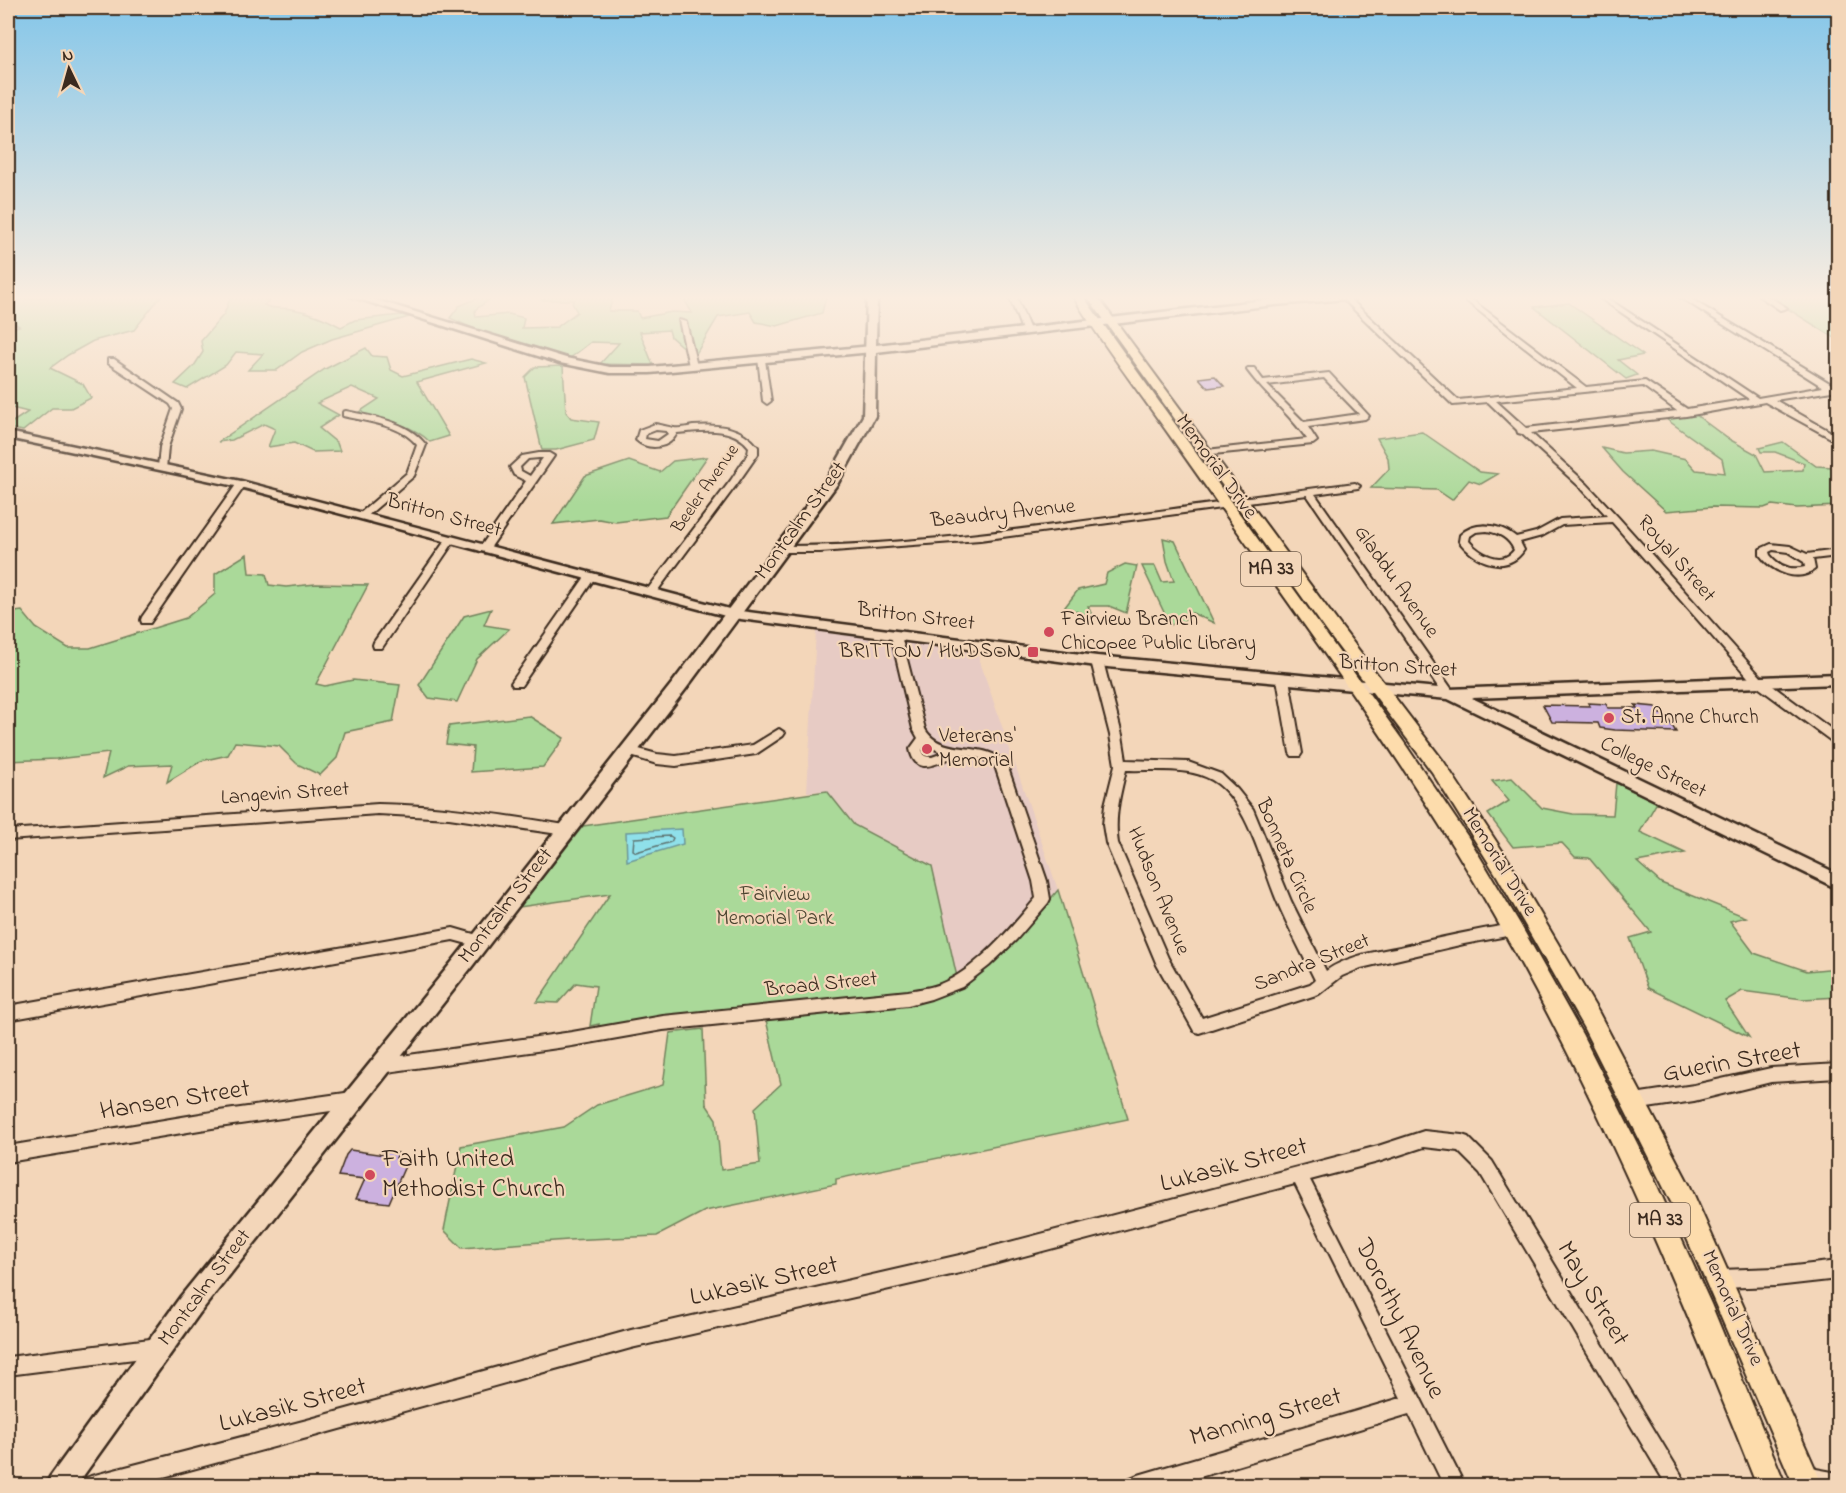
<svg xmlns="http://www.w3.org/2000/svg" width="1846" height="1493" font-family="'Indie Flower',sans-serif">
<style>
.built{fill:#e7cbc4}
.green{fill:#aad999;stroke:#72825c;stroke-width:1.5}
.water{fill:#8fe0ea;stroke:#6d9798;stroke-width:1.5}
.lines{fill:none;stroke-linecap:round;stroke-linejoin:round}
.shore{stroke:#5d7370;stroke-width:1.5}
.building{fill:#ccb1df;stroke:#3b2a1e;stroke-width:1.5}
.minor-casing{stroke:#3b2a1e;stroke-width:4}
.tertiary-casing{stroke:#3b2a1e;stroke-width:5}
.secondary-casing{stroke:#3b2a1e;stroke-width:5}
.primary-casing{stroke:#3b2a1e;stroke-width:4}
.minor{fill:#f3d6b9;fill-rule:evenodd}
.tertiary{fill:#f3d6b9;fill-rule:evenodd}
.secondary{fill:#f3d6b9;fill-rule:evenodd}
.primary{fill:#fddcac;fill-rule:evenodd}
.poi-dot{fill:#d1495b;stroke:#f3d6b9;stroke-width:2}
.labels{text-anchor:middle;dominant-baseline:central;stroke-width:4.5;stroke-linejoin:round;paint-order:stroke}
.far-street-label{font-size:18px;fill:#3b2a1e;stroke:#f3d6b9}
.shield{fill:#f3d6b9;stroke:#725e4c;stroke-width:1.5}
.shield-label{font-size:20px;font-weight:bold;fill:#3b2a1e}
.street-label{font-size:21px;fill:#3b2a1e;stroke:#f3d6b9}
.poi-label{font-size:21px;fill:#3b2a1e;stroke:#f3d6b9;text-anchor:start}
.park-label{font-size:21px;fill:#4c4430;stroke:#f3d6b9}
.near-street-label{font-size:26px;fill:#3b2a1e;stroke:#f3d6b9}
.near-poi-label{font-size:26px;fill:#3b2a1e;stroke:#f3d6b9;text-anchor:start}
</style>
<rect width="100%" height="100%" fill="#f3d6b9"/>
<filter id="ink" filterUnits="userSpaceOnUse"><feTurbulence type="fractalNoise" baseFrequency=".0167" numOctaves="2"/><feDisplacementMap in="SourceGraphic" scale="12" xChannelSelector="R" yChannelSelector="G"/><feConvolveMatrix kernelMatrix="1 2 1 2 8 2 1 2 1" color-interpolation-filters="sRGB"/></filter>
<g filter="url(#ink)">
<path class="built" d="M816,631l161,22 81,237 -46,55 -53,41 -27,-120 -78,-41 -27,-34 -20,1z"/>
<g class="green">
<path d="M52,296h109l-27,34 -41,11 -25,14 -18,13 33,16 8,14 -20,10h-19l-29,23 -15,-3v-3l20,-13 -20,-5 4,-6 -4,-1v-71l11,-3 -11,-7v-14l14,-6z"/>
<path d="M231,296h28l10,5 -5,4c10,5 18,2 28,4 19,3 33,9 49,18l14,-7 46,-5 8,2 -77,22 -30,13 -25,18h-29l15,-16 -27,-2 -10,13 -39,24 -12,-5 19,-18 9,-14 -2,-11 23,-27z"/>
<path d="M482,296h8v3l-15,11 1,7 33,-3 15,4 -2,10 35,-1 20,-15 -5,-9 2,-3h-32l5,-4h66l-4,15h28l3,7 32,-6 20,1 -8,-14 -14,-3h156l-4,17 -45,13 -21,-4 -6,-10 -32,5 -24,40 -23,-20 -2,-7 -29,2 13,33 -53,-1 19,-21 -28,-1 -22,17 -97,-31 -22,-10 9,-12z"/>
<path d="M1767,296h71v44z"/>
<path d="M1569,303l74,52 -25,5 19,15 -11,4 -92,-72z"/>
<path d="M366,348l6,8 15,1 4,13 12,6 68,-17 15,4 -69,19 32,54 -19,6c-19,-19 -49,-23 -74,-28l23,-15 -27,-12 -35,16 22,12 -20,13 18,15 3,8 -27,1 -19,-9 -26,4 7,-18 -11,-5 -32,16 -14,2 107,-73z"/>
<path d="M563,366l3,46 5,6 28,4 -5,18 -38,10h-14l-17,-73 10,-10z"/>
<path d="M1696,415l31,23 29,16 9,18 38,-2 1,-7 -29,-11h-14l-2,-4 24,-6 33,24 16,1 6,6v33l-41,2 -25,-3 -8,3 -52,-1 -46,4 -43,-39 -21,-24 21,5 28,-2 35,8 10,11 29,3 -3,-14 -56,-40z"/>
<path d="M1422,432l58,40 18,2 -17,10 -12,-4 -17,20 -15,-10 -66,-2 18,-19 -1,-11 -11,-20z"/>
<path d="M707,457l-41,59 -50,6 -17,-3 -46,5 32,-48 44,-15 31,11 13,-11z"/>
<path d="M1163,538l12,3 39,82 -22,-10 -9,9 -13,3 -28,-59h13l7,16 12,-1 -7,-20z"/>
<path d="M247,554l2,19 17,1 3,11 17,2 30,-3 52,1 -52,99 9,2 28,-6 47,5 -7,37 -48,10 -8,26 -17,17 -23,-11 -18,-18 -44,-4 -7,13 -27,6 -34,21 5,-18 -44,2 -25,12 6,-25 -53,6 -48,2v-148l14,-2 14,17 32,20h22l96,-30 29,-24v-20z"/>
<path d="M1125,564l12,2 -11,47 -17,-7h-21l5,12 -28,-11 13,-17 26,-6 3,-11z"/>
<path d="M491,609l-7,16 25,4 -32,30 -20,43 -28,-4 -10,-13 45,-69z"/>
<path d="M529,716l35,22 -21,29 -72,5 2,-25 -27,-3 3,-18z"/>
<path d="M1512,778l30,30 31,6 40,1 3,-32 41,19 -17,30 45,21 -48,9 24,21 85,34 -16,4 24,32 53,18 31,-3v29l-35,2 -61,-8 -17,10 24,36 -101,-49 -18,-50 21,-6 -62,-74 -14,-1 -13,-14 -49,4 -25,-33 21,-13 -17,-20z"/>
<path d="M827,791l27,34 78,41 27,120 53,-41 46,-55 70,229 -292,60v5l-131,27 -48,25 -89,4 -106,8 -18,-18 17,-84 103,-19 33,-22 66,-20 7,-52 33,-4 3,75 10,15 5,51 39,-6 -5,-56 26,-24 -15,-64 40,-5 -210,21 3,-12 -9,2 6,-40 -20,-3 -18,20 -21,-1 73,-108 -91,13 64,-81z"/>
</g>
<path class="water" d="M682,829l1,15 -56,17 -1,-29z"/>
<g class="lines">
<path class="shore" d="M670,836l3,2 -2,4 -35,10 -3,-2 1,-12z"/>
</g>
<g class="building">
<path d="M1215,376l9,10 -16,2 -9,-10z"/>
<path d="M1588,703l18,1 2,4h29l-2,-3 21,2 4,7h5l11,18 -61,-2 -15,-2 -2,-5 -46,-1 -9,-17 47,1z"/>
<path d="M350,1150l34,5 1,-3 13,1 -2,5 12,1 -19,44 -33,-4 9,-20 -27,-3 8,-21z"/>
</g>
<g class="lines">
<g class="minor-casing">
<g id="minor">
<path d="M1009,296h7l14,34 -1,2 -7,-2z"/>
<path d="M1340,296h7l111,104 119,-12 -117,-92h7l119,91 59,-6 42,28 62,-10 -152,-103h7l154,102 65,-11 -145,-91h8l147,89h5v5l-63,10 63,36v6l-73,-40 -79,14 -155,17 56,51 31,33 144,161 76,56v10l-4,-1 -80,-59 -142,-162 -50,3 -20,11 -22,6 4,8c-17,26 -50,12 -65,-9l1,-6c15,-15 41,-11 56,2l20,-5 24,-13 47,-3 -26,-28 -59,-54 -4,-1 -1,-3 -29,-28 -35,3zM1643,386l34,25 -151,17 -30,-27zM1487,531c12,2 22,7 27,19 -12,17 -35,3 -45,-9l1,-5 6,-4z"/>
<path d="M1759,296h9l19,12 -7,2z"/>
<path d="M679,320l7,2 11,44 -1,2 -7,-2z"/>
<path d="M758,358l7,2 6,41 -4,3 -4,-3z"/>
<path d="M108,359h6l64,44 3,6 -13,38 -2,22h-6l-2,-2 2,-20 13,-38 -3,-5 -62,-41z"/>
<path d="M1248,368h6l9,12 66,-7 40,43 -4,3 -57,8 9,14 -4,3 -110,11v-4l3,-1 101,-11c-17,-25 -42,-44 -60,-69zM1324,378l35,36 -55,8 -37,-37z"/>
<path d="M346,411c28,6 62,10 80,34l-12,31 -49,42 -3,1 -5,-3 2,-2 48,-41 10,-28c-17,-21 -49,-23 -74,-29v-4z"/>
<path d="M655,424c6,1 13,3 19,4 5,1 13,-1 19,-2 25,-2 49,0 65,21v7l-21,30 -82,110 -4,1 -5,-3 1,-2 84,-110 17,-26 1,-7c-17,-22 -47,-16 -72,-14 -7,16 -29,18 -41,7l3,-10zM656,430l10,1 2,3 -10,7 -13,-2 1,-5z"/>
<path d="M539,453h10l5,3 -66,95h-8l-1,-2 47,-68 -12,-6 -4,-8 12,-11zM539,458h4l-13,18 -9,-5 -1,-4 8,-8z"/>
<path d="M241,481l5,3 -96,139h-8l-1,-3 1,-3 96,-135z"/>
<path d="M1355,483l5,3 -2,2 -43,6 138,197 2,3 -2,3h-8l-138,-202 -66,9 -5,-3 5,-3z"/>
<path d="M1226,502l3,1v4l-249,33 -160,12h-37l-5,-3 5,-3c148,0 296,-25 443,-44z"/>
<path d="M450,537l5,3 -73,108h-8l-1,-3 1,-3 73,-104z"/>
<path d="M1771,544l19,2 17,8 31,-4v6l-25,3 2,10c-17,15 -44,2 -55,-14v-6zM1773,550l15,2 16,10 1,5c-15,4 -26,-1 -35,-12l-1,-3z"/>
<path d="M591,573l5,3 -75,110h-8l-2,-3 2,-3 74,-106z"/>
<path d="M896,632l5,4 24,93c17,30 62,9 82,36l40,116 3,18 -2,4 -32,37 -27,26 -27,21 -31,12 -23,6 -245,25 -91,16 -192,27 -5,-2 -3,-5 3,-5 5,-2 192,-27 91,-16 245,-25c10,-2 22,-3 32,-7 36,-14 72,-57 96,-86l-3,-17 -38,-115c-9,-7 -26,-13 -38,-10 -16,4 -41,24 -47,-7l8,-11 -5,-9 -22,-93zM926,745l17,8 -11,4 -7,-1 -3,-6z"/>
<path d="M1097,657l6,4 19,74 4,25 62,2 33,12 16,15 16,20 38,92 35,70c20,-15 49,-19 74,-24 37,-9 75,-17 113,-23l5,2 2,4 -2,4 -54,10 -103,24 -19,8 -23,18 -120,39 -5,-2 -37,-66 -51,-122 -3,-18 2,-20 10,-40 -5,-30 -19,-74zM1126,770c27,1 62,-4 86,10 35,20 50,85 65,121 11,26 25,52 38,79l-5,4 -108,34 -34,-60 -50,-115c-4,-26 2,-48 8,-73z"/>
<path d="M1283,675l6,4 13,74 -2,3h-8l-2,-3 -13,-74z"/>
<path d="M779,729l6,4 -2,3 -27,18 -80,12 -19,-2 -33,-10 -2,-3 2,-3 4,-2 29,8 19,2 77,-11z"/>
<path d="M378,804c63,1 125,11 187,21l5,1 1,4 -1,4 -5,1 -116,-17 -71,-4 -370,26v-10z"/>
<path d="M453,928l31,9 2,4 -2,4 -5,2 -26,-7 -445,80v-14z"/>
<path d="M1838,1064v14l-67,4 -77,19 -60,9 -6,-3 -2,-5 2,-5 6,-3 60,-9 77,-17z"/>
<path d="M352,1092l6,3 2,5 -2,5 -6,3 -140,20 -204,34v-16l204,-34z"/>
<path d="M1424,1131l38,4 6,2 24,24 196,325h-21l-187,-313 -22,-22 -34,-4 -46,15 -68,18 155,306h-21l-35,-72 -239,72h-45l3,-7 7,-3 266,-78 -106,-214 -331,88 -333,76 -324,90 -177,48h-49l3,-7 7,-3 216,-56 324,-90 333,-76 414,-108z"/>
<path d="M1838,1261v18l-62,7 -56,2 -6,-3 -3,-6 3,-6 6,-3 56,-2z"/>
<path d="M158,1338l6,3 3,6 -3,6 -6,3 -150,19v-18z"/>
<path d="M1805,1467l33,6v13l-40,-2 -3,-7 3,-7z"/>
</g>
</g>
<g class="tertiary-casing">
<g id="tertiary">
<path d="M350,296h13l203,62 44,9h40l222,-21 5,3 -5,3 -222,21h-40l-50,-10z"/>
<path d="M8,432l233,49 492,129 163,21 201,25 352,33 389,-15v10l-366,14 366,176v15l-390,-190 -351,-33 -364,-48 -493,-131 -232,-49z"/>
</g>
</g>
<g class="secondary-casing">
<path id="secondary" d="M867,296h10l-1,49 398,-46 77,-3 -5,3 -72,6 -398,47 -1,64 -37,67 -153,207 -215,279 -271,345 -123,172h-30l4,-9 131,-181 275,-339 217,-275 154,-203 36,-63z"/>
</g>
<g class="primary-casing">
<g id="primary">
<path d="M1073,296h10l320,445 65,96 52,87 62,110 61,121 68,149 75,182h-29c-87,-219 -179,-437 -303,-638 -86,-139 -185,-271 -279,-405 -34,-49 -72,-97 -102,-147z"/>
<path d="M1087,296h10l245,332 102,134 67,102 88,149 91,173 133,300h-29l-122,-282 -89,-177 -86,-151 -65,-104 -102,-136z"/>
</g>
</g>
<use href="#minor" class="minor"/>
<use href="#tertiary" class="tertiary"/>
<use href="#secondary" class="secondary"/>
<use href="#primary" class="primary"/>
</g>
</g>
<linearGradient id="sky" x2="0" y2="1"><stop stop-color="#84c6e9"/><stop offset="0.59" stop-color="#faede0"/><stop offset="1" stop-color="#faede0" stop-opacity="0"/></linearGradient>
<rect width="1846" height="505" fill="url(#sky)"/>
<g class="poi-dot">
<circle cx="1049" cy="632" r="6"/>
<rect x="1027" y="646" width="12" height="12" rx="3"/>
<circle cx="1609" cy="718" r="6"/>
<circle cx="927" cy="749" r="6"/>
<circle cx="370" cy="1175" r="6"/>
</g>
<g class="labels">
<g class="far-street-label">
<text transform="translate(706 489) rotate(-55)">Beeler Avenue</text>
</g>
<g class="shield">
<rect x="1241" y="552" width="60" height="34" rx="4.5"/>
<rect x="1630" y="1203" width="60" height="34" rx="4.5"/>
</g>
<g class="shield-label">
<text x="1271" y="569">MA 33</text>
<text x="1660" y="1220">MA 33</text>
</g>
<g class="street-label">
<text transform="translate(1216 467) rotate(54)">Memorial Drive</text>
<text transform="translate(1003 514) rotate(-6)">Beaudry Avenue</text>
<text transform="translate(444 516) rotate(15)">Britton Street</text>
<text transform="translate(801 521) rotate(-54)">Montcalm Street</text>
<text transform="translate(1676 559) rotate(49)">Royal Street</text>
<text transform="translate(1396 582) rotate(55)">Gladdu Avenue</text>
<text transform="translate(916 617) rotate(7)">Britton Street</text>
<text transform="translate(1398 667) rotate(4)">Britton Street</text>
<text transform="translate(1653 768) rotate(26)">College Street</text>
<text transform="translate(285 794) rotate(-4)">Langevin Street</text>
<text transform="translate(1286 856) rotate(66)">Bonneta Circle</text>
<text transform="translate(1499 862) rotate(58)">Memorial Drive</text>
<text transform="translate(1158 891) rotate(68)">Hudson Avenue</text>
<text transform="translate(506 906) rotate(-52)">Montcalm Street</text>
<text transform="translate(1312 963) rotate(-22)">Sandra Street</text>
<text transform="translate(821 985) rotate(-6)">Broad Street</text>
<text transform="translate(205 1288) rotate(-53)">Montcalm Street</text>
<text transform="translate(1732 1308) rotate(66)">Memorial Drive</text>
</g>
<g class="poi-label">
<text x="1061" y="620">Fairview Branch<tspan x="1061" dy="24">Chicopee Public Library</tspan></text>
<text x="1021" y="652" text-anchor="end">BRITTON / HUDSON</text>
<text x="1621" y="718">St. Anne Church</text>
<text x="939" y="737">Veterans'<tspan x="939" dy="24">Memorial</tspan></text>
</g>
<g class="park-label">
<text x="775" y="895">Fairview<tspan x="775" dy="24">Memorial Park</tspan></text>
</g>
<g class="near-street-label">
<text transform="translate(1732 1063) rotate(-10)">Guerin Street</text>
<text transform="translate(175 1101) rotate(-9)">Hansen Street</text>
<text transform="translate(1234 1166) rotate(-15)">Lukasik Street</text>
<text transform="translate(764 1282) rotate(-13)">Lukasik Street</text>
<text transform="translate(1592 1294) rotate(59)">May Street</text>
<text transform="translate(1399 1319) rotate(64)">Dorothy Avenue</text>
<text transform="translate(293 1406) rotate(-15)">Lukasik Street</text>
<text transform="translate(1266 1418) rotate(-16)">Manning Street</text>
</g>
<g class="near-poi-label">
<text x="382" y="1160">Faith United<tspan x="382" dy="30">Methodist Church</tspan></text>
</g>
</g>
<rect width="1846" height="1493" fill="none" stroke="#f3d6b9" stroke-width="30"/>
<rect x="15" y="15" width="1816" height="1463" fill="none" stroke="#3b2a1e" stroke-width="2" filter="url(#ink)"/>
<g transform="translate(69 69) rotate(355)" stroke="#f3d6b9" stroke-width="4.5" paint-order="stroke">
<path d="M0-4.5L10 22L0 15L-10 22Z" fill="#3b2a1e"/>
<text y="-9" font-size="16" font-weight="bold" text-anchor="middle" fill="#3b2a1e">N</text>
</g>
</svg>
